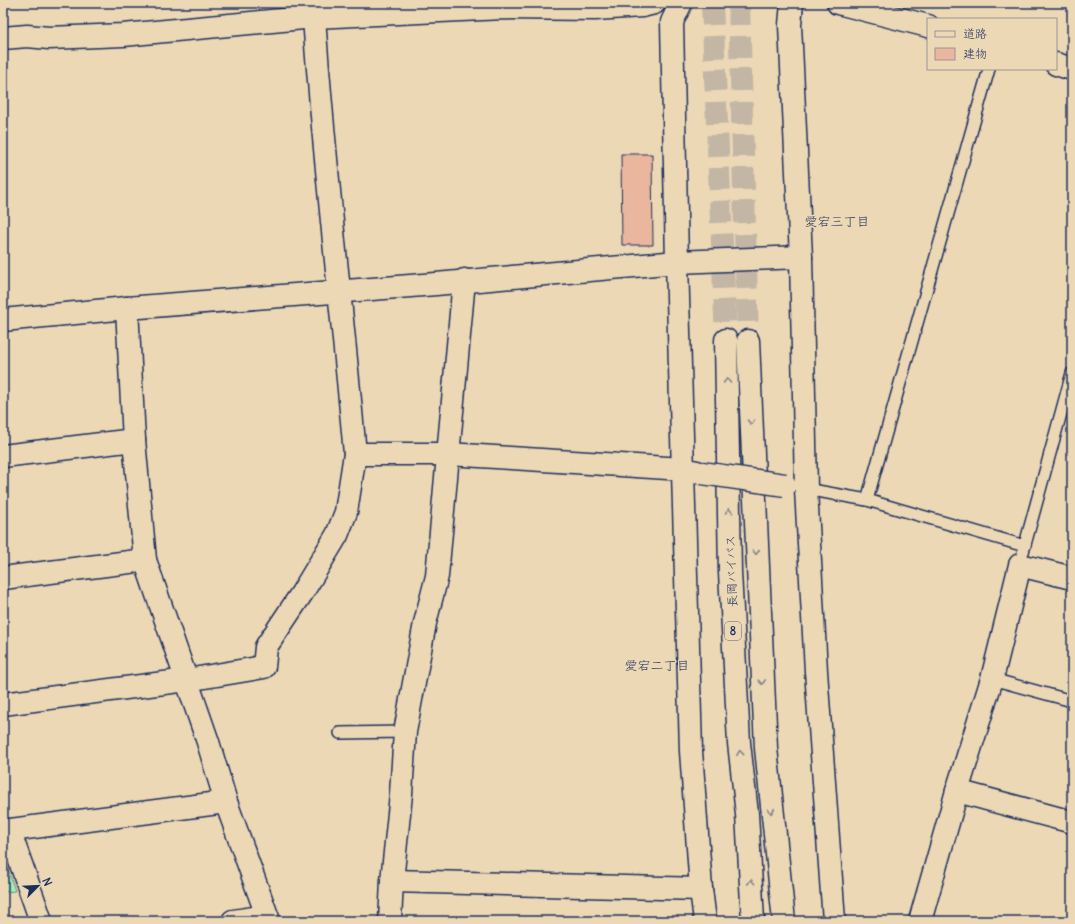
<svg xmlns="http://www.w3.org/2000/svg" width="1075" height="924" font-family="Delius,'Klee One',sans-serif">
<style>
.green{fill:#a8ecb7;stroke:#628e8a}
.building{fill:#eab69d;stroke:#1b2f5e}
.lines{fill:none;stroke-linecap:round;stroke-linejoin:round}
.highway-tunnel{stroke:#c3b6a4;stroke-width:22;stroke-dasharray:22 11;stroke-linecap:butt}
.lane-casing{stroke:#1b2f5e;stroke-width:14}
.street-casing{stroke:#1b2f5e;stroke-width:25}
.highway-casing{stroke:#1b2f5e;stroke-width:25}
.lane{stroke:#edd8b6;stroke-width:11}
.street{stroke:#edd8b6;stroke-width:22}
.highway{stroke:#edd8b6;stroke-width:22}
.street-bridge-casing{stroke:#1b2f5e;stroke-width:25;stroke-linecap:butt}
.street-bridge{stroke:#edd8b6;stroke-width:22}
.oneway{stroke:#84848a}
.labels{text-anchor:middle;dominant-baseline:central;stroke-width:3;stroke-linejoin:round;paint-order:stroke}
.shield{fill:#edd8b6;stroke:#5a6278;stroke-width:1}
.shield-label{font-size:11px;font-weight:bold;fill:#1b2f5e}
.street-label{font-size:12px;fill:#1b2f5e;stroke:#edd8b6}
.neighbourhood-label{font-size:13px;fill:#1b2f5e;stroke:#edd8b6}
</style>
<rect width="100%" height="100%" fill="#edd8b6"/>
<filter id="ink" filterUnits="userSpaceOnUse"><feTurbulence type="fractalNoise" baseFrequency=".025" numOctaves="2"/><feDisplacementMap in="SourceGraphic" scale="8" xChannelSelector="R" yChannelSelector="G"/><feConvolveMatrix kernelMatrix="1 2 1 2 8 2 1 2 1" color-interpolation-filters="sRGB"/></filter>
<g filter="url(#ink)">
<path class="green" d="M3,854l12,37 -12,1z"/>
<path class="building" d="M621,154h31l1,91h-31z"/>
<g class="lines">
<g class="highway-tunnel">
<path d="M712,3l14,337"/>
<path d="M739,3l9,338"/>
</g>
<g class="lane-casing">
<g id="lane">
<path d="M806,489l61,11 158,46"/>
<path d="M867,500l122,-431"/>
<path d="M1023,552l49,-179"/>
<path d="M992,679l80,22"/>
<path d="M340,733l65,-1"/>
</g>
</g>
<g class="street-casing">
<g id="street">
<path d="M681,3l-9,19 5,240 14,489 10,138 4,32"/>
<path d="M792,3l-2,22 11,232 5,232 10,182 18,250"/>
<path d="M838,3l90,23"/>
<path d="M314,17c10,146 28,291 41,437h93l235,15 14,3"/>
<path d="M3,38l24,-2 22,2 74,-3 191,-18 189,-9 92,1 47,-3 12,-3"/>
<path d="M1056,64l16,5"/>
<path d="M127,308l7,132 11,120 63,182 18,60 43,119"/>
<path d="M3,320l124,-12 309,-24 241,-22 124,-5"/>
<path d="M3,456l131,-16"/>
<path d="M3,578l142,-18"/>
<path d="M3,704l184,-24 77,-13 2,-20 36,-54 35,-58 9,-23 9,-58"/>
<path d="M957,791l115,31"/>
<path d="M9,830l32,91"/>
<path d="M3,831l223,-29"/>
<path d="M392,881l309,8"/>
<path d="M233,921l34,-5"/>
<path d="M390,921l2,-40 9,-87 4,-62 20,-109 12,-47 27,-296"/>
<path d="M920,921l37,-130 35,-112 28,-114 52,13"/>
</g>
</g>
<g class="highway-casing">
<g id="highway">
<path d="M726,340l4,232 9,171 8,71 6,107"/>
<path d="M748,341l18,407 18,173"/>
</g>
</g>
<use href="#lane" class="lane"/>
<use href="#street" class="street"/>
<use href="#highway" class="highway"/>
<g class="street-bridge-casing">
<path id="street-bridge" d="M702,473l83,12"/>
</g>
<use href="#street-bridge" class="street-bridge"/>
</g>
<defs><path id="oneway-chevron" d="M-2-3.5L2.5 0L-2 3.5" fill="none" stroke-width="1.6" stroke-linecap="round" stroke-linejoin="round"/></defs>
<g class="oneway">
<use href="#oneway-chevron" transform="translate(727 381) rotate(-91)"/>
<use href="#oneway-chevron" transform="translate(751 422) rotate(88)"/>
<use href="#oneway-chevron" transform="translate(729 511) rotate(-91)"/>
<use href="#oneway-chevron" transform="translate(756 552) rotate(88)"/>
<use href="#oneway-chevron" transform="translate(762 682) rotate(87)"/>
<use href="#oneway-chevron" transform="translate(740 753) rotate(-96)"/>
<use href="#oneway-chevron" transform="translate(771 811) rotate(85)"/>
<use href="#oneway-chevron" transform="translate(751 882) rotate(-93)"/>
</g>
</g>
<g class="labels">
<rect class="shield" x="725" y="622" width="16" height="18" rx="3"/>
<g class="shield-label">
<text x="733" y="631">8</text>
</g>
<g class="street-label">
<text transform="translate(731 571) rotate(-92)">長岡バイパス</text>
</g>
<g class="neighbourhood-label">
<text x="837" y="221">愛宕三丁目</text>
<text x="657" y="665">愛宕二丁目</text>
</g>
</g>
<rect width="1075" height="924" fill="none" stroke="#edd8b6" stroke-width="16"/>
<rect x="8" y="8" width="1059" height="908" fill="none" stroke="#1b2f5e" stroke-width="1.5" filter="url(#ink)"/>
<rect x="927" y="18" width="130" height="52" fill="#edd8b6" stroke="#999493"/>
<rect x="935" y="31" width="20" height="6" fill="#edd8b6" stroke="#999493"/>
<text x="963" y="38" font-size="12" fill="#1b2f5e">道路</text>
<rect x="935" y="48" width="20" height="12" fill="#eab69d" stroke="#999493"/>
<text x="963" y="58" font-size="12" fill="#1b2f5e">建物</text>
<g transform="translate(38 886) rotate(66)" stroke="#edd8b6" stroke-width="3" paint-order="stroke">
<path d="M0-3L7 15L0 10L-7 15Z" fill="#1b2f5e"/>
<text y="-6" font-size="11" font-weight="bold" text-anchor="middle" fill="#1b2f5e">N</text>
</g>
</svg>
